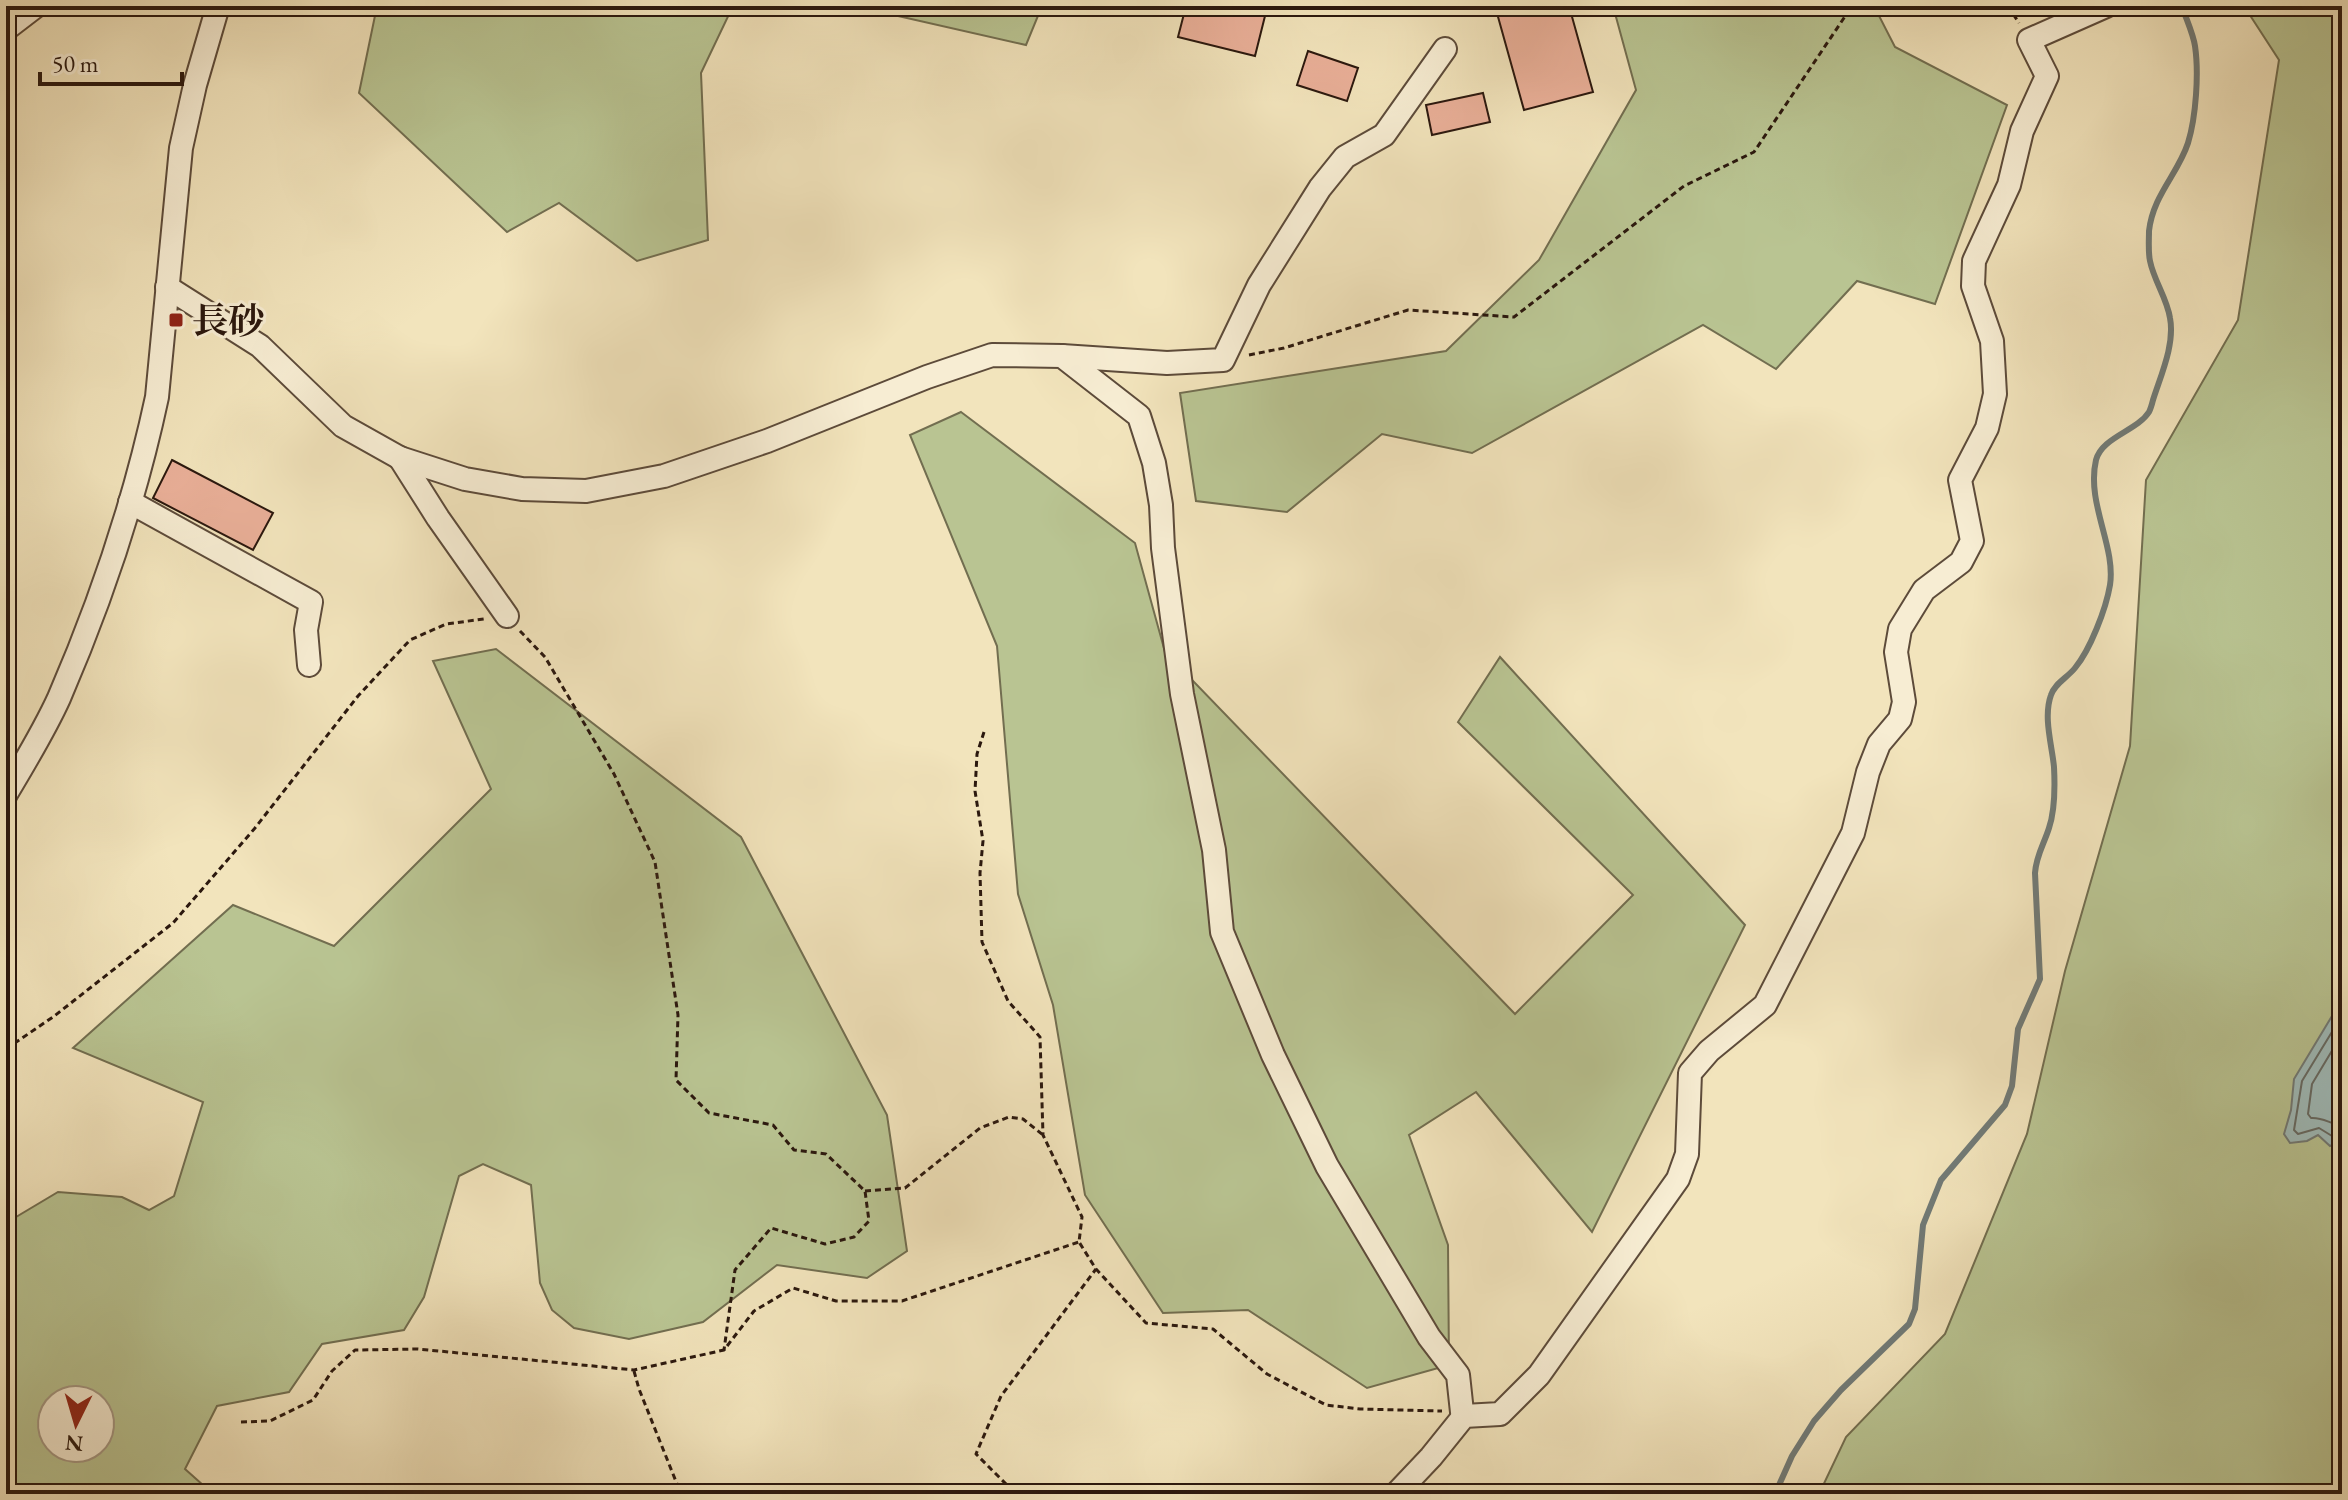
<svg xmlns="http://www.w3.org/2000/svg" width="2348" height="1500" font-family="'EB Garamond','Noto Serif JP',serif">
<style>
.green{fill:#b9c492;stroke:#726e50;stroke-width:2;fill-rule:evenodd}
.water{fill:#9fbcbb;stroke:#717a76;stroke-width:2}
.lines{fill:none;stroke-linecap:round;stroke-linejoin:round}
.shore{stroke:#656a64;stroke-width:2}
.stream{stroke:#717a76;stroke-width:6}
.building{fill:#e9af98;stroke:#2b180e;stroke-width:2}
.minor-casing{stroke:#5d4b3a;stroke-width:26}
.path{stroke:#2b180e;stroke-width:3;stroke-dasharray:6 4;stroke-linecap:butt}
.minor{stroke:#f7edd3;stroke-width:22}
.poi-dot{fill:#8f2418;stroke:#f7edd3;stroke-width:3}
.labels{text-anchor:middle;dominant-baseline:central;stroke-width:6;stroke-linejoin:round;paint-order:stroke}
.poi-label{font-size:36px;font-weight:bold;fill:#2b180e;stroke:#f7edd3;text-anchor:start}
</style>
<rect width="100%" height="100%" fill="#f2e4bc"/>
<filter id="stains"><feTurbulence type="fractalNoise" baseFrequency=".0025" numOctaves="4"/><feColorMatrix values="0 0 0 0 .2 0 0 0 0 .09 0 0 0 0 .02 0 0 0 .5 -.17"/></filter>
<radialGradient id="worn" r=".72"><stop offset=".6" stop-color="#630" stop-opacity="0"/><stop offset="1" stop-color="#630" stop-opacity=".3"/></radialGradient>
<g class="green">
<path d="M377,6h356l-32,67 7,167 -71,21 -78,-58 -52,29 -148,-139z"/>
<path d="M854,6h188l-16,39z"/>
<path d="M1613,6h261l21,41 112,58 -72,199 -78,-23 -81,88 -73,-44 -231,128 -90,-19 -95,78 -91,-11 -16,-108 266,-42 93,-91 97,-170z"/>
<path d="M2244,6h98v1488h-523l27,-57 99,-103 82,-200 38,-163 65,-225 16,-266 92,-160 41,-260z"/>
<path d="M961,412l174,131 30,109 350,362 118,-119 -175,-173 42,-65 245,268 -153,307 -116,-140 -67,43 39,110 1,120 -82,23 -119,-78 -85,3 -78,-118 -32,-190 -35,-111 -21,-248 -87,-211z"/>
<path d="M496,649l245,188 146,278 20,136 -40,27 -90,-13 -74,57 -74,17 -55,-11 -22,-18 -12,-27 -9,-98 -48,-21 -24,12 -35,121 -20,33 -82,14 -33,48 -72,14 -32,63 28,25h-207v-271l52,-31 64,5 27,13 25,-14 29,-94 -130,-54 160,-143 101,41 157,-157 -58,-128zM100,1400v48h-48v-48z"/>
</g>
<path class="water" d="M2335,1011l7,1v129l-12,5 -12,-11 -11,6 -17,2 -6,-9 7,-24 3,-31z"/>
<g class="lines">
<g class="shore">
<path d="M2342,1019l-4,3 -36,59 -8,49 4,4 21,-6 13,8 10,-1"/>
<path d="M2342,1034l-30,50 -4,30 3,4c13,-1 20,7 31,7"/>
</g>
<path class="stream" d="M1775,1494l17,-38 22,-35 27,-31 68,-66 6,-15 8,-84 18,-45 64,-75 7,-19 6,-57 22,-50 -5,-106c1,-17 9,-29 14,-45 6,-18 6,-42 5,-61 -2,-22 -11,-50 -3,-72 4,-12 16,-17 24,-27 15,-18 31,-59 35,-83 6,-39 -24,-82 -14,-125 6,-23 41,-29 53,-48 2,-4 3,-8 4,-12 8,-25 22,-56 17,-82 -3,-20 -16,-37 -20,-57 -2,-9 -1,-21 -1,-30 4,-36 29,-57 39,-88 8,-26 11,-70 7,-97 -2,-13 -9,-27 -13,-40"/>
</g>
<g class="building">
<path d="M1186,6h72l9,2 -12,48 -77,-19z"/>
<path d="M1495,6h74l24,86 -69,18z"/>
<path d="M1308,51l50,17 -11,33 -50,-16z"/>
<path d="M1483,93l7,29 -58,13 -6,-30z"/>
<path d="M172,460l101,53 -20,37 -100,-52z"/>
</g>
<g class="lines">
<g class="minor-casing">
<g id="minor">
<path d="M6,29l30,-23"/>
<path d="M167,287l93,59 83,80 57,32 65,21 57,10 64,2 78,-15 103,-35 160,-64 65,-22 70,1 77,60 15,47 7,42 2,43 19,146 32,156 8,82 51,123 54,111 102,171 29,38 4,37 2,4"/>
<path d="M1062,356l105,7 56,-3 36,-75 61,-97 25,-31 39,-22 61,-86"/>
<path d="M400,458l38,60 69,98"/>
<path d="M130,502l181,100 -5,28 3,35"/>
<path d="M6,794c19,-32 38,-63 53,-96 42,-97 76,-198 98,-301l24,-249 14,-63 23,-79"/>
<path d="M1396,1494l35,-37 33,-41 36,-2 39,-39 139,-196 9,-25 3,-81 19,-22 56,-46 88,-172 15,-61 11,-28 21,-25 4,-17 -8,-50 4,-23 24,-39 37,-28 11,-21 -12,-61 27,-52 8,-34 -3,-53 -19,-55 1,-25 35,-76 13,-54 25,-55 -18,-36 77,-34"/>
</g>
</g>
<g class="path">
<path d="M2008,6l11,17"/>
<path d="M1249,355l35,-7 124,-38 106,7 170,-131 70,-34 98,-146"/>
<path d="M520,631l25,26 69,117 41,88 23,153 -2,65 33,33 64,12 21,25 32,4 39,37 4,30 -15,16 -29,7 -54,-16 -36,42 -11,80"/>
<path d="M984,732l-7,22 -2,37 8,50 -3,32 2,69 26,59 32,36 3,98 39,82 -3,25 17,27 50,54 67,6 54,45 59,31 34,4 82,2"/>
<path d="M6,1049l47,-32 120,-94 82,-95 103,-132 52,-56 36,-16 38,-5"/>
<path d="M865,1191l40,-3 75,-60 29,-11 14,2 20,16"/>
<path d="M634,1371l5,18 42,105"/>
<path d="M241,1422l29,-1 43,-21 19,-29 23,-21 63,-1 216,21 90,-20 30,-39 39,-23 43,13h66l177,-59"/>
<path d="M1008,1494l-1,-9 -31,-31 25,-58 95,-127"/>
</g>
<use href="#minor" class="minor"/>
</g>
<rect class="poi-dot" x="168" y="312" width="16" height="16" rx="4"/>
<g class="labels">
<g class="poi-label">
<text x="192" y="320">長砂</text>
</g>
</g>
<rect width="2348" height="1500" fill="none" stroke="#f2e4bc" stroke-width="32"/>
<rect x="8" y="8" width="2332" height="1484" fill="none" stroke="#2b180e" stroke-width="4"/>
<rect x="16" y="16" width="2316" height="1468" fill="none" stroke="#2b180e" stroke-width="2"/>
<g transform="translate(76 1424) rotate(185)"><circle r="38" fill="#f7edd3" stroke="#a59884" stroke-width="2"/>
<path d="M0-6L14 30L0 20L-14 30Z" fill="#8f2418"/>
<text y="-12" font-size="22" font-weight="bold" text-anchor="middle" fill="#2b180e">N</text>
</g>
<path d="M40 72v12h142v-12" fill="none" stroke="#2b180e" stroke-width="4"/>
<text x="52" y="72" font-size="24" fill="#2b180e" stroke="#f7edd3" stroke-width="6" paint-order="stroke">50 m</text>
<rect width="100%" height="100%" filter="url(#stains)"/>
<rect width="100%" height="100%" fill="url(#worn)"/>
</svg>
